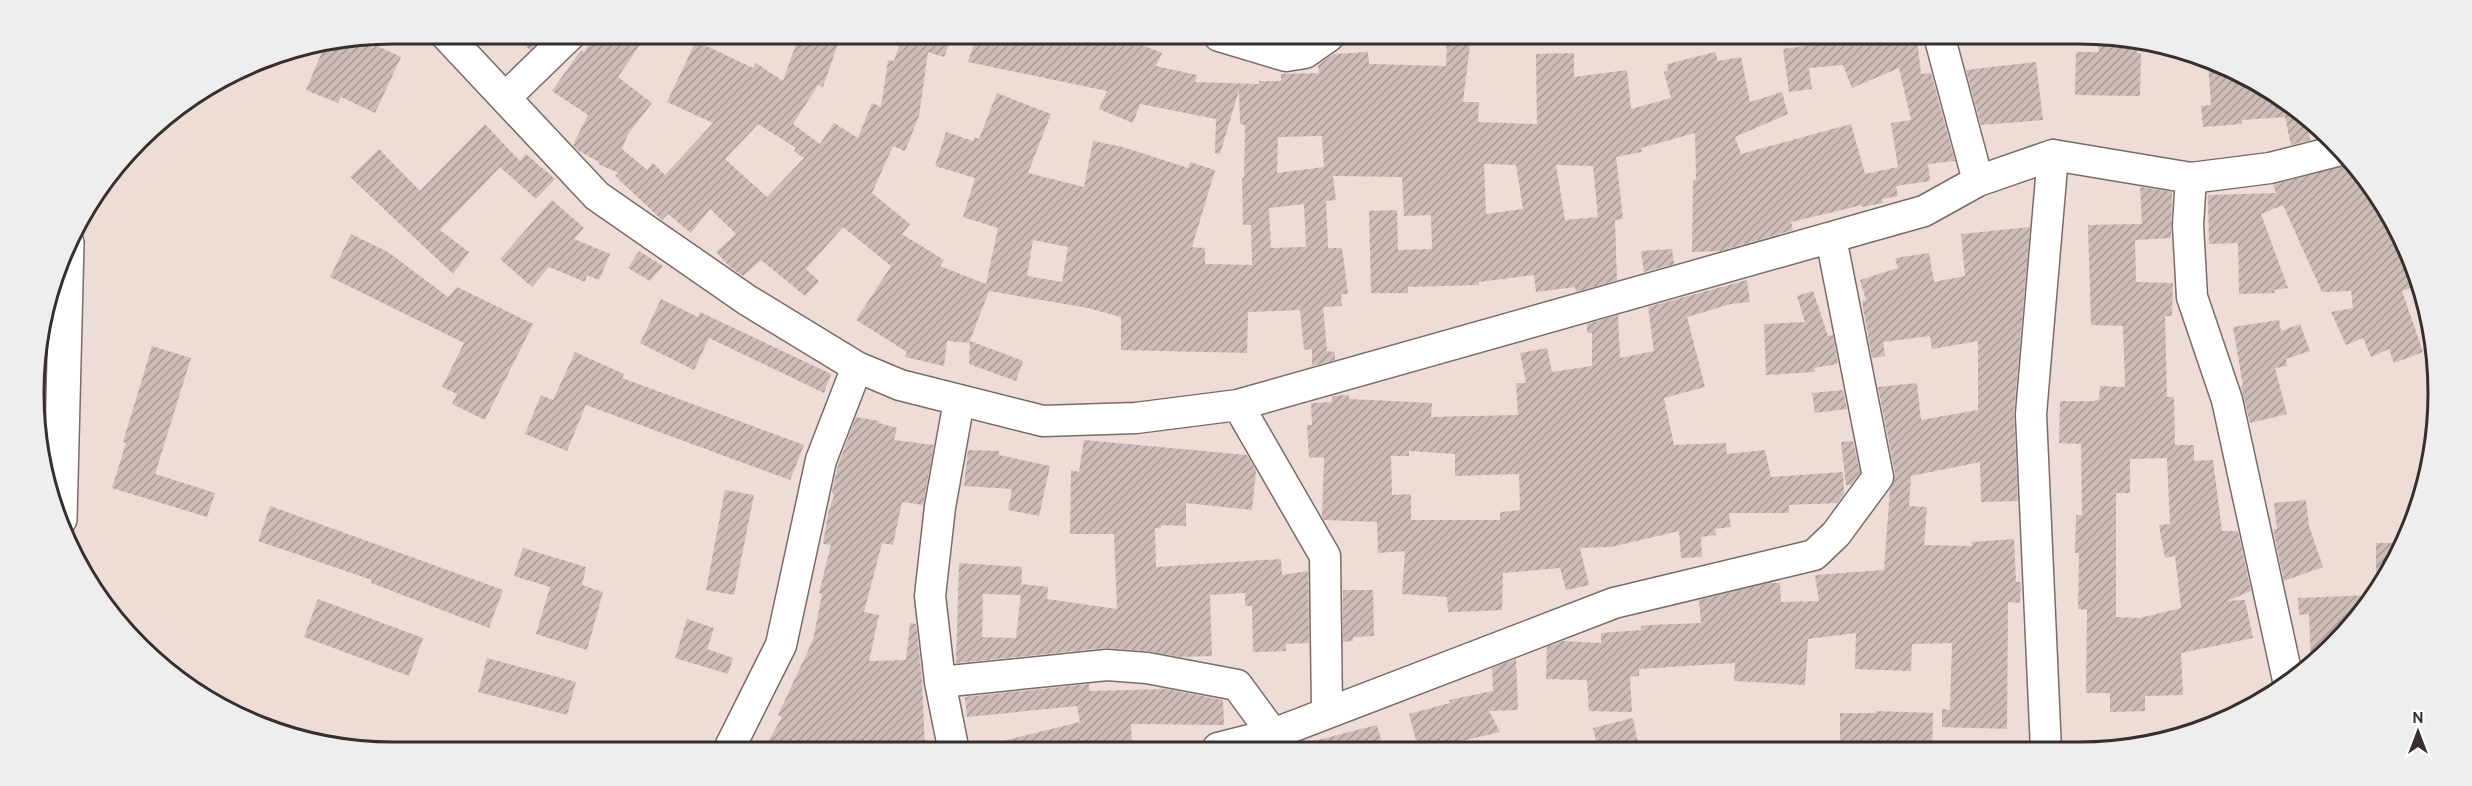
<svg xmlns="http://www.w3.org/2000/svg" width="2472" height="786" font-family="Cabin,sans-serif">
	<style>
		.building { fill: url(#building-hatch); fill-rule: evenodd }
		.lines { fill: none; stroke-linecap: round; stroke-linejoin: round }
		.minor-casing { stroke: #7b6b66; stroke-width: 33 }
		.major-casing { stroke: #7b6b66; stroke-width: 36 }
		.minor { stroke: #fff; stroke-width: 30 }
		.major { stroke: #fff; stroke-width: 33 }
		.rim { fill: none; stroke: #372f2d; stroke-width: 3 }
	</style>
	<defs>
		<pattern id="building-hatch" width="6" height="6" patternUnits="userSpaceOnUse" patternTransform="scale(1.5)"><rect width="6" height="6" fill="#cebcb7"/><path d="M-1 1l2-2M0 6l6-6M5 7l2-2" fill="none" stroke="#a89995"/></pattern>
	</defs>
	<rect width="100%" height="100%" fill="#eedcd6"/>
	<path class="building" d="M511 33 532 34H547L530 50Z
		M596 34H647L618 77 652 103 628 134 622 149 647 170 653 163 665 175 713 123 667 102 696 41 753 68 756 63 783 81 799 35H841L823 87 818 85 793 124 820 144 834 123 858 138 872 103 881 107 888 60 894 61 900 43 886 39V35H953L944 57 928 52 919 116 905 151 893 146 872 193 910 224 902 234 944 260 940 266 986 284 998 228 963 217 975 178 935 166 946 132 973 141 974 137 979 139 997 93 1051 114 1028 173 1084 187 1093 141 1123 147 1188 168 1190 162 1215 170 1192 247 1205 248V264L1252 265 1251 225H1243L1242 178H1244L1245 125 1240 124 1239 90 1220 154 1215 153 1216 119 1140 104 1133 123 1099 109 1107 91 968 62 977 35 1084 36 1127 44 1128 39 1162 53 1156 66 1197 75 1195 82 1259 84V81H1281V74L1319 73 1318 65 1334 54 1368 52 1369 64 1446 66 1447 37H1471L1463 102H1479L1478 122 1537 124 1536 54 1574 53V77L1627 70 1631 109 1671 98 1664 72 1668 71 1667 64 1715 52 1718 61 1741 57 1750 102 1782 92 1788 114 1735 137 1741 154 1851 124 1865 174 1898 167 1891 123 1911 120 1899 68 1852 88 1843 65 1809 68 1812 89 1789 92 1783 49 1819 44 1833 39H1917L1921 74 1931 73 1955 161 1928 164 1930 181 1896 186 1898 196 1882 199 1883 203 1862 207V205L1791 222 1793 230 1720 251 1692 252 1693 180H1696L1695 133 1641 148 1642 152 1616 157 1623 219 1615 220 1617 280 1576 292 1575 287 1536 292 1534 275 1479 282V285L1408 287V293H1371L1369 211 1397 210 1398 250 1432 249 1431 215 1404 216 1402 177 1333 176 1336 200 1326 201 1328 248H1342L1348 294H1341L1342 306 1323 307 1327 351 1335 352V360L1312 366V349L1304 350 1300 310 1248 312 1247 353 1121 350V317L1088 308 989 291 969 343 947 341 944 366 905 357 907 352 856 320 891 266 843 227 806 269 819 281 805 296 761 260 743 276 730 267 716 252 736 234 710 209 691 233 668 214 662 220 615 176 619 173 598 164 599 162 579 151 573 145 588 115 552 91 581 50 584 52ZM758 124 796 148 794 151 804 158 767 197 725 159ZM1322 136 1324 167 1277 173 1278 137ZM1484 164 1516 165 1523 209 1486 214ZM1556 165 1593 166 1598 217 1565 220ZM1304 204 1306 247 1271 248 1269 208ZM1033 240 1068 247 1062 282 1027 276Z
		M2097 40H2135L2137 53H2141L2140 96 2075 95 2076 52H2099Z
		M355 41 373 48 375 45 401 57 375 113 341 97 338 103 306 90 324 47Z
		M2036 62 2043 120 1981 125 1966 70Z
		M2208 64 2279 94 2316 131 2309 133 2310 140 2291 145 2285 117 2242 120V124L2203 127 2201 106 2211 105Z
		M485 124 520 161 526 154 555 179 536 199 500 167 440 230 469 252 453 274 350 177 379 149 420 191Z
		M2349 164 2379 193 2417 286 2402 291 2423 352 2394 363 2389 349 2371 357 2363 338 2346 345 2331 312 2353 308 2351 291 2322 292 2283 205 2261 214 2288 288 2274 290 2275 293 2239 294 2238 243 2209 244 2208 195 2276 193 2273 185Z
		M2140 187 2172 192 2171 238 2135 240 2136 282 2173 283 2172 316H2165L2167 397H2174L2175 445H2194V461L2213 460 2222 531H2238L2251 591 2227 601 2245 600 2253 638 2181 653 2183 695 2145 696V711L2110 712V693H2086L2087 610 2078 609 2079 553H2075L2076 515H2082L2081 444 2059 443 2060 401H2094L2099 399 2100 386 2125 387 2123 326 2091 325 2088 225 2142 224ZM2167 458 2170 524 2159 525 2165 558 2175 556 2181 608 2140 618 2116 617V493H2130V459Z
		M552 200 584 228 574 239 610 254 599 280 587 275 585 282 549 267 532 287 500 259Z
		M2030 227 2014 413 2018 501 1981 502 1980 462 1911 476 1909 506 1927 507 1924 545 1972 546V542L2014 539 2016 582H2021L2020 603 2008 602 2007 729 1942 727V709L1950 710 1952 643 1912 644 1911 671 1855 669 1856 633 1808 639 1805 685 1734 681 1735 663 1639 669V676L1630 677 1632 712 1589 711 1587 680 1546 679 1547 647 1563 641 1601 643V633L1641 630V626L1650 625 1701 623 1699 600 1769 583H1780L1781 602 1819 601 1815 575 1884 570 1890 490 1895 474 1878 387 1917 383 1921 420 1978 410V341L1932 349 1930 336 1883 342 1885 356 1872 358 1862 301 1866 300 1860 280 1898 268 1895 258 1929 253 1934 282 1965 276 1961 234Z
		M351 234 388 252 448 297 457 287 533 324 485 420 452 404 457 394 442 387 464 343 330 277Z
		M1672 249 1674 264 1644 272 1641 251Z
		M639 251 663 266 650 281 628 268Z
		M1747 280 1750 302 1731 304 1687 317 1705 387 1664 398 1674 445 1726 443 1727 454 1765 450 1771 477 1843 472 1844 494 1837 503 1789 505V513H1729L1731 527 1715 529 1716 535 1701 537 1702 557 1681 558 1679 531 1611 547 1580 548 1589 585 1566 590 1560 568 1503 573 1502 610 1484 611 1448 612 1447 597 1402 594 1405 551 1378 553 1377 522 1324 520 1322 516 1324 457 1309 458 1307 425H1312L1311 403 1332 402V396L1349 395V399L1432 403 1431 417 1518 415 1516 383H1526L1520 353 1547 348 1552 372 1592 366V333H1587V324L1618 315 1620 358 1654 351 1648 307ZM1409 451 1455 454V476L1519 474 1520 510 1500 512V520H1411V494L1392 495 1391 456H1409Z
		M1813 291 1828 336 1833 335 1838 364 1814 368 1815 372 1766 375 1764 324 1805 322 1797 296Z
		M661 299 698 317 700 312 831 374 824 393 709 338 694 370 640 343Z
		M2279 320 2281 331 2300 324 2310 351 2286 359 2287 366 2275 368 2287 414 2250 423 2241 386H2243L2233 327Z
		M970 341 1023 361 1016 381 969 364Z
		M152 346 191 358 155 474 215 493 207 517 112 488 126 443 123 442Z
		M575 352 624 374 622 378 804 445 790 480 586 405 567 451 525 434 541 395 553 400Z
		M1843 390 1847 409 1815 413 1812 393Z
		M856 417 879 421V423L897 428 894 440 934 445 923 505 902 502 893 545 882 543 864 612 879 615 869 661 906 660 910 623 916 624 922 680 925 747H765L782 717 778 715 813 640 822 594 819 593 831 545 823 544 829 509 834 496 832 492 838 465Z
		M1084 440 1247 455 1256 470 1252 510 1186 503V526L1161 525V528H1155L1156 567 1281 559 1282 575 1308 571 1309 643 1286 644V651L1253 652 1252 606H1245V593L1210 595 1212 656 1180 657 1148 651 1105 648 956 663 959 563 1022 567 1021 595 983 594 982 637 1016 638 1022 584 1048 587 1047 599 1117 609 1114 534H1070L1071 470 1079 472Z
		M1853 441 1860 473 1851 485H1846L1841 442Z
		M968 450 999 451V455L1050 466 1039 516 1008 510 1012 489 964 486Z
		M725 490 754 495 734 595 706 590Z
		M2306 500 2309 526 2323 567 2284 581 2273 529H2277L2274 503Z
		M270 506 503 590 489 628 371 583 372 580 258 541Z
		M2376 543H2402L2391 573 2376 592Z
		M523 548 586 567 582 585 603 592 587 650 536 634 550 587 514 576Z
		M1343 590H1373L1374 636 1353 637V641L1343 642Z
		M2374 595 2333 648 2311 664 2309 614 2299 615 2298 598Z
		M318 599 423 638 409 676 304 637Z
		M687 619 714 628 707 649 733 658 728 674 675 658Z
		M487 658 576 682 567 715 478 692Z
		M1516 659 1518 710 1489 711 1500 732 1432 748H1418L1409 714 1450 703 1449 700 1493 691 1492 668Z
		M1089 684V691L1166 689 1223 700 1224 725 1131 724 1132 748 1004 747 1003 741 1080 722 1077 706 967 717 965 697Z
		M1876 711 1933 713 1932 749H1840V713H1876Z
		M1633 718 1639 749H1598L1593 728Z
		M1377 725 1383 748H1311L1310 742Z"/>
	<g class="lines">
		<g class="minor-casing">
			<path id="minor" d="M444 33 597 196 747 300 857 367 900 385 1043 421 1136 418 1238 405 1924 211 1978 181 2053 155 2191 178 2270 168 2337 151
				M1219 36 1286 56 1305 53 1328 37
				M1940 39 1978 181
				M505 98 571 34
				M2191 178 2188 225 2192 297 2227 400 2288 680
				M1238 405 1325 556 1327 712
				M940 682 1107 665 1147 668 1237 685 1273 734
				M730 747 781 645 821 460 857 367
				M953 747 940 682 930 596 940 507 959 401
				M1218 748 1273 734 1614 603 1814 555 1836 534 1878 477 1831 238
				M2046 750 2031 414 2053 155"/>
		</g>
		<g class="major-casing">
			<path id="major" d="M60 519 67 243"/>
		</g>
		<use href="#minor" class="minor"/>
		<use href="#major" class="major"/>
	</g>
	<path d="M0 0H2472V786H0ZM393 44H2079A349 349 0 0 1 2428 393V393A349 349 0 0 1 2079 742H393A349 349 0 0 1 44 393V393A349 349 0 0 1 393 44Z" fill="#efeeee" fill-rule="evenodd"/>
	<path class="rim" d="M393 44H2079A349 349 0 0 1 2428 393V393A349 349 0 0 1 2079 742H393A349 349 0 0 1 44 393V393A349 349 0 0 1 393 44Z"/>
	<g transform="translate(2418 732)" stroke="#ffffff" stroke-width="4.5" paint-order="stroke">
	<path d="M0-4.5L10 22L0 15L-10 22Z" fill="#372f2d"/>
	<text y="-9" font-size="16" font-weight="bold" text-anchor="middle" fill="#372f2d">N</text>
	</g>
</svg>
